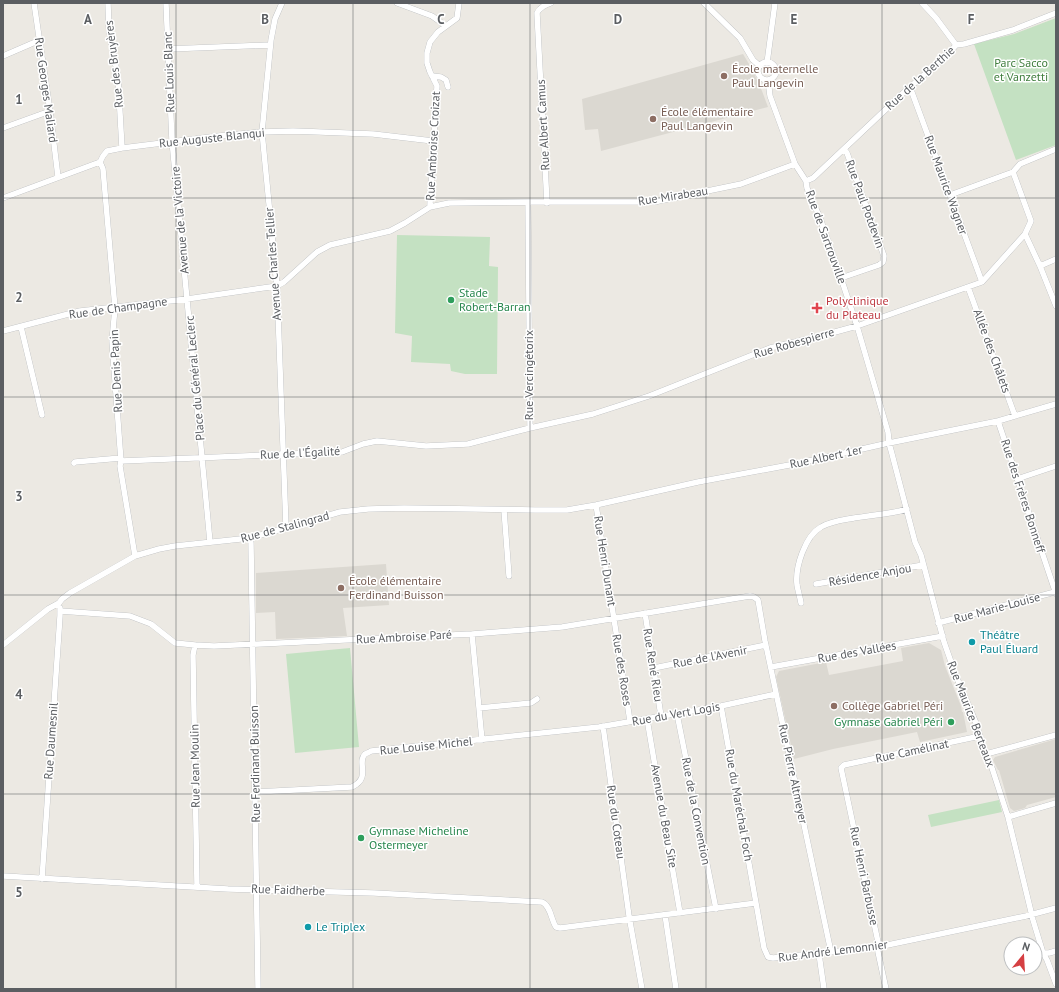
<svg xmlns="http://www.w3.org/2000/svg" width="1059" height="992" font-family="'PT Sans',sans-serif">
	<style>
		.education { fill: #dbd8d1 }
		.green { fill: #c4e1c2 }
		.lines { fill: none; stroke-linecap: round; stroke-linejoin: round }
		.street-casing { stroke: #b0b3b6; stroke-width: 6 }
		.street { stroke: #fff; stroke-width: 5.5 }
		.grid { fill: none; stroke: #5b5e62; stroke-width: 1; stroke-opacity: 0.55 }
		.education-dot { fill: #8d6e63; stroke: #fff; stroke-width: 1.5 }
		.leisure-dot { fill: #2e9e5b; stroke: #fff; stroke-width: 1.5 }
		.health-dot { fill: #e0444e; stroke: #fff; stroke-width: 1.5 }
		.culture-dot { fill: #0f9aa8; stroke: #fff; stroke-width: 1.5 }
		.labels { text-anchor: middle; stroke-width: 3; stroke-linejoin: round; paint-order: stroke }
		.park-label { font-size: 12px; fill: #407e3e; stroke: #fff }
		.street-label { font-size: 12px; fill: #5b5e62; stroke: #fff }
		.education-label { font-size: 12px; fill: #785e54; stroke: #fff; text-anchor: start }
		.leisure-label { font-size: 12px; fill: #27864d; stroke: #fff; text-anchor: start }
		.health-label { font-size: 12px; fill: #be3a42; stroke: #fff; text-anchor: start }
		.culture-label { font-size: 12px; fill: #0d838f; stroke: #fff; text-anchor: start }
		.grid-label { font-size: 13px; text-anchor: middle; font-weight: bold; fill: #5b5e62; stroke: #fff; stroke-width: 3; stroke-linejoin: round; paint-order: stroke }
	</style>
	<rect width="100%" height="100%" fill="#ece9e3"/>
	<path class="education" d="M743 54 752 69 762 91 768 107 601 151 598 129 585 130 582 99Z
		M386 564 389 605 343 608 347 636 276 639 275 612 256 613V573Z
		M929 643 941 650 945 666 961 706 962 712H963L967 732 920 742 917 732 833 749 794 759 776 677 779 671 826 662 829 675 903 661 901 648Z
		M1056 739V797L1027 805 1025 808 1014 811 1010 808 999 770H998L993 760 995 757Z"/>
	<path class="green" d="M1056 18V145L1016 160 974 44 1014 34Z
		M397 235 490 237 489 266 498 267 497 374H465L451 371 450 364 411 362 412 336 395 333Z
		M350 648 359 747 295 753 286 654Z
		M999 800 1002 812 931 827 928 815Z"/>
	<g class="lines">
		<g class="street-casing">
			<path id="street" d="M34 3 50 111 58 177
				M108 3 109 30 118 77 122 148
				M166 3 172 141 210 542
				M282 3 275 19 271 40 262 132 277 286 286 527
				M397 3 432 16 446 26
				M704 3 740 38 753 60 760 66
				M922 3 936 18 956 45
				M168 49 270 45
				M3 56 40 40
				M758 71a9 9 0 1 1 18 0a9 9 0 1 1-18 0Z
				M767 63 775 3
				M432 76 441 77 446 80 448 87
				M768 80 770 96 795 164 806 181 807 188 820 218 841 278 857 326 888 432 889 443 892 454 915 542 921 555 944 642 956 676 976 723 984 750 992 768 1008 817 1033 920 1043 953 1047 960 1056 984
				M910 87 982 282
				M3 128 50 111
				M100 162 103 169 115 308 112 341 121 461 120 466 135 556
				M1013 172 1031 221 1025 234 1040 266 1056 306
				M806 181 813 178 901 95 951 51 956 45 964 44 1013 30 1056 13
				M950 195 1013 172 1020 164 1056 149
				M3 198 100 162 103 156 107 151 122 148 219 136 262 132 293 131 373 134 433 141
				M528 202 530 428
				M547 203 537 13C540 7 545 5 551 3
				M430 207V204L437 86 430 72 427 63V53L430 42 438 32 457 18 459 3
				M1040 266 1056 259
				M841 278 879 265 883 262 884 256 847 153 844 149
				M968 287 1015 416
				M21 327 42 415
				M3 331 80 311 187 299 277 286 284 282 317 252 330 245 390 231 405 223 430 207 449 203 528 202H654L741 184 795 164
				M998 421 1056 594
				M121 461 342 452 363 444 377 441 426 446 468 444 530 428 593 414 649 396 770 348 824 335 857 326 982 282 1025 234
				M74 463 75 462 121 458
				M1017 479 1056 466
				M596 505 630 721
				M504 510 509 576
				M250 538 251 543 258 989
				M816 584 923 565
				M801 603C800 597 798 591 797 585 795 567 805 536 821 527 831 521 843 520 854 518 869 516 885 514 900 511L907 509
				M60 611 130 616 151 624 175 643 195 645 214 646 472 634 562 627 750 596 754 597 758 600 765 641 831 952
				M645 613 661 716
				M938 623 1055 592
				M472 634 482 740
				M3 645 48 609 59 603 62 599 70 593 135 556 159 549 175 546 250 538 340 512 368 509 404 508 535 510H567L596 505 698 482 800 463 884 444 998 421 1056 404
				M195 645 193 655 197 887
				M771 667 943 636
				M654 668 766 645
				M721 706 756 903
				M479 708 531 703 537 699
				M677 714 716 909
				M647 719 680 913
				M603 726 629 916 642 989
				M986 754 1056 735
				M256 792 352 787C372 777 356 763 365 754 365 754 370 752 371 751L599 727 721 706 776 694
				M1008 817 1056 803
				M3 876 228 889 374 893 542 902C551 906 551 920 556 927L560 928 756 903 764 948 768 957 773 958 878 947 1026 916 1056 908
				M42 879 60 616V608
				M665 915 676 989
				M1043 953H1049L1056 951
				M819 954 824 989
				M886 989 878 952V942L841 768 844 765 980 736"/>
		</g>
		<use href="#street" class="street"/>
	</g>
	<path class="grid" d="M176 3V989M353 3V989M530 3V989M706 3V989M882 3V989M3 198H1056M3 397H1056M3 595H1056M3 794H1056"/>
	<g class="education-dot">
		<circle cx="724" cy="76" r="4"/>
		<circle cx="653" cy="119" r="4"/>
		<circle cx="341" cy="588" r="4"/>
		<circle cx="834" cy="706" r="4"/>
	</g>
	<g class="leisure-dot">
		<circle cx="451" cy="300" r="4"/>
		<circle cx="951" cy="722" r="4"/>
		<circle cx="361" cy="838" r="4"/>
	</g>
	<path class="health-dot" d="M815 302h4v4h4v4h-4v4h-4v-4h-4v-4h4z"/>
	<g class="culture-dot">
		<circle cx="972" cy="642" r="4"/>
		<circle cx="308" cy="927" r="4"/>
	</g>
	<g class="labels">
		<g class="park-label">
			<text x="1021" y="67">Parc Sacco<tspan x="1021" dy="14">et Vanzetti</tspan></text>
		</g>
		<g class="street-label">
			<text transform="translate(114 64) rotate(-97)" y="4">Rue des Bruyères</text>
			<text transform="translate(169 72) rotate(-92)" y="4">Rue Louis Blanc</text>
			<text transform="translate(920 78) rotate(-42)" y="4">Rue de la Berthie</text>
			<text transform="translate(46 90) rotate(82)" y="4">Rue Georges Maliard</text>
			<text transform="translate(543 125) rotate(-93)" y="4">Rue Albert Camus</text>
			<text transform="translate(212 138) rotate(-6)" y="4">Rue Auguste Blanqui</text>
			<text transform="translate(433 146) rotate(-87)" y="4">Rue Ambroise Croizat</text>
			<text transform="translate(946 185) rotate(70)" y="4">Rue Maurice Wagner</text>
			<text transform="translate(673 196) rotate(-9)" y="4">Rue Mirabeau</text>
			<text transform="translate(865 204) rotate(70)" y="4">Rue Paul Potdevin</text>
			<text transform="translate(180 220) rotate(-95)" y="4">Avenue de la Victoire</text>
			<text transform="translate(826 237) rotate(70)" y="4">Rue de Sartrouville</text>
			<text transform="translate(273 264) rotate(-94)" y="4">Avenue Charles Tellier</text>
			<text transform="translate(118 308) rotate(-8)" y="4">Rue de Champagne</text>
			<text transform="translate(794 343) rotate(-16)" y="4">Rue Robespierre</text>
			<text transform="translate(992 351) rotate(70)" y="4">Allée des Châlets</text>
			<text transform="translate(116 371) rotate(-93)" y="4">Rue Denis Papin</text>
			<text transform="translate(529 375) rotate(-90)" y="4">Rue Vercingétorix</text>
			<text transform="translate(195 378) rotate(-95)" y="4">Place du Général Leclerc</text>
			<text transform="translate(300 453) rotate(-3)" y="4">Rue de l'Égalité</text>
			<text transform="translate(826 457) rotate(-12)" y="4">Rue Albert 1er</text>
			<text transform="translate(1023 496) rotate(72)" y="4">Rue des Frères Bonneff</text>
			<text transform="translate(285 527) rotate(-15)" y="4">Rue de Stalingrad</text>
			<text transform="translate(605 561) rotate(81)" y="4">Rue Henri Dunant</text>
			<text transform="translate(870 575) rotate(-10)" y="4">Résidence Anjou</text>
			<text transform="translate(997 608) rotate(-15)" y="4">Rue Marie-Louise</text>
			<text transform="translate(404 637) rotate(-3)" y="4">Rue Ambroise Paré</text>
			<text transform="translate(857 652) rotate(-10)" y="4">Rue des Vallées</text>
			<text transform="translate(710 657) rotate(-11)" y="4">Rue de l'Avenir</text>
			<text transform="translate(653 665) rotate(81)" y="4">Rue René Rieu</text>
			<text transform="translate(622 670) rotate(81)" y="4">Rue des Roses</text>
			<text transform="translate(676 714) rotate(-10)" y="4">Rue du Vert Logis</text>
			<text transform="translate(971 714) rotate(69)" y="4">Rue Maurice Berteaux</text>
			<text transform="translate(51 741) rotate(-86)" y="4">Rue Daumesnil</text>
			<text transform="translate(426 746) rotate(-6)" y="4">Rue Louise Michel</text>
			<text transform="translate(912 751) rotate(-12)" y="4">Rue Camélinat</text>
			<text transform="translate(255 764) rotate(-91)" y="4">Rue Ferdinand Buisson</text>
			<text transform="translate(195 766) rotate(-91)" y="4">Rue Jean Moulin</text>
			<text transform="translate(793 774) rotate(78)" y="4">Rue Pierre Altmeyer</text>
			<text transform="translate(739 805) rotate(80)" y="4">Rue du Maréchal Foch</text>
			<text transform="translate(696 811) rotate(79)" y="4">Rue de la Convention</text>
			<text transform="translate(664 816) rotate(80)" y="4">Avenue du Beau Site</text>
			<text transform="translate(616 822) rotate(82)" y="4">Rue du Coteau</text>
			<text transform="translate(864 876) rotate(78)" y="4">Rue Henri Barbusse</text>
			<text transform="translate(288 890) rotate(2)" y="4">Rue Faidherbe</text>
			<text transform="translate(833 951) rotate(-7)" y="4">Rue André Lemonnier</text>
		</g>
		<g class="education-label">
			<text x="732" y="73">École maternelle<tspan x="732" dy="14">Paul Langevin</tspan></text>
			<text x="661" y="116">École élémentaire<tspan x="661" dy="14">Paul Langevin</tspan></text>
			<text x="349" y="585">École élémentaire<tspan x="349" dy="14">Ferdinand Buisson</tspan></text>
			<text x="842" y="710">Collège Gabriel Péri</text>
		</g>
		<g class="leisure-label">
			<text x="459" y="297">Stade<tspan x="459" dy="14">Robert-Barran</tspan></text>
			<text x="943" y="726" text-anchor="end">Gymnase Gabriel Péri</text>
			<text x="369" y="835">Gymnase Micheline<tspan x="369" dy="14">Ostermeyer</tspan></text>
		</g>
		<g class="health-label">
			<text x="826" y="305">Polyclinique<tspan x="826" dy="14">du Plateau</tspan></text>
		</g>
		<g class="culture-label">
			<text x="980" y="639">Théâtre<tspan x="980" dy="14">Paul Éluard</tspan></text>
			<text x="316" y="931">Le Triplex</text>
		</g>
	</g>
	<g class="grid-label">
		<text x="88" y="24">A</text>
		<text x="265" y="24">B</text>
		<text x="441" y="24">C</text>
		<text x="618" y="24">D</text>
		<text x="794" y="24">E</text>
		<text x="971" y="24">F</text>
		<text x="19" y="104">1</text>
		<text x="19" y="302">2</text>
		<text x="19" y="501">3</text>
		<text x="19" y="699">4</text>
		<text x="19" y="897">5</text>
	</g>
	<rect width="1059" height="992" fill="none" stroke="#5b5e62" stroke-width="8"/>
	<g transform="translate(1023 956) rotate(18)"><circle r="19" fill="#ffffff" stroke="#bdbfc0"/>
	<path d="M0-3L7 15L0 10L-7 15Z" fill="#d53f42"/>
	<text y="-6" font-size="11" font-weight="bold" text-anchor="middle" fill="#5b5e62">N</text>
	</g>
</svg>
